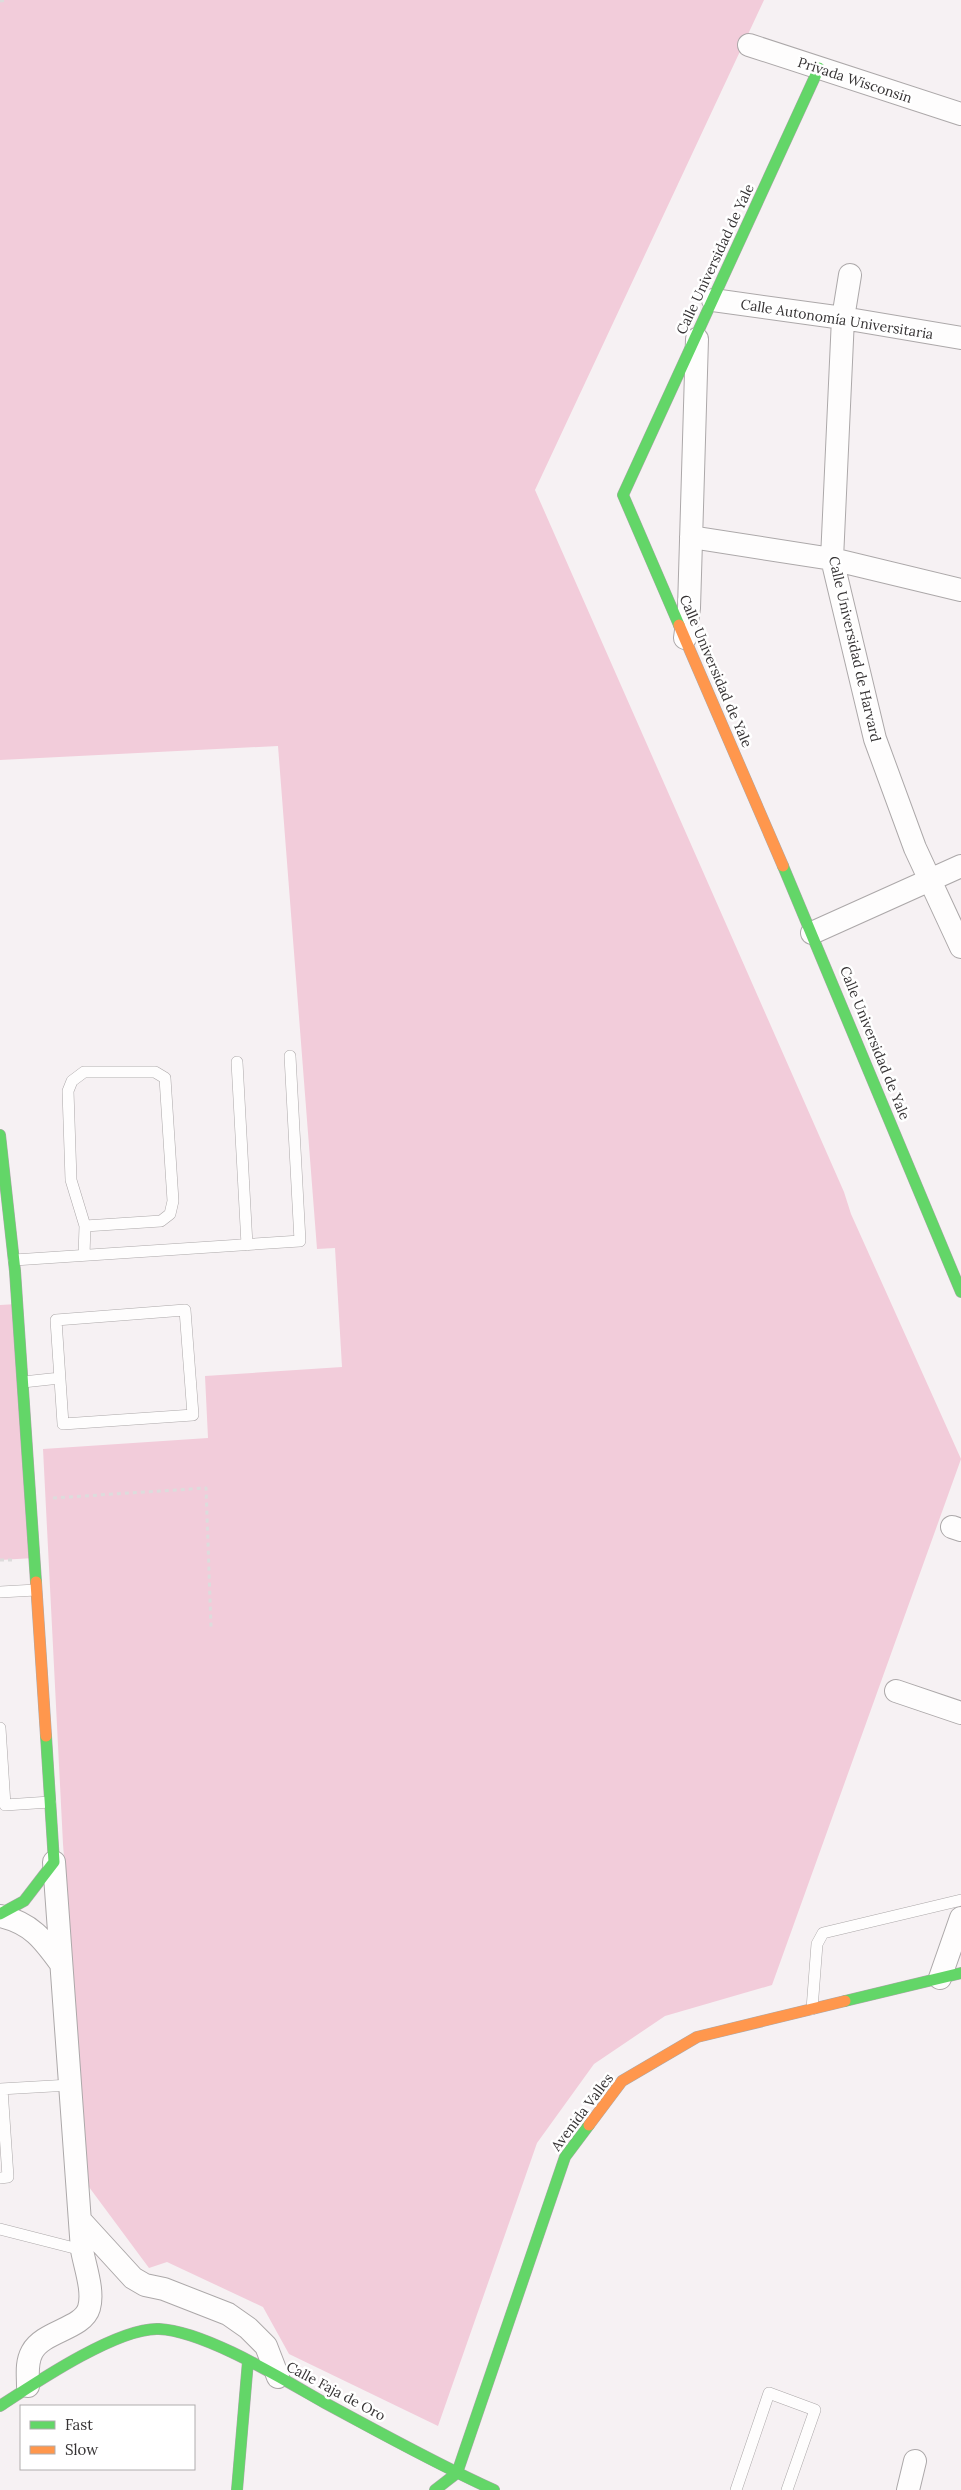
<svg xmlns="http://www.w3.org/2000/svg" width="961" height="2490" font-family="Lora,serif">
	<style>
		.green { fill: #f2ccda }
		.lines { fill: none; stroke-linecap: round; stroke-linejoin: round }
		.lane-casing { stroke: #aca8a9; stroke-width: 12 }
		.street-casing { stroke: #aca8a9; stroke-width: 24 }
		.fast-casing { stroke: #aca8a9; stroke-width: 12 }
		.slow-casing { stroke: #aca8a9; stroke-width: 12 }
		.path { stroke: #dddcdc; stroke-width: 3; stroke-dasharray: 4 4; stroke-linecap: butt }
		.lane { stroke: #fefdfd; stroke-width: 11 }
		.street { stroke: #fefdfd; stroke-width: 22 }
		.fast { stroke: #63d668; stroke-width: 11 }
		.slow { stroke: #ff974d; stroke-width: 11 }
		.labels { text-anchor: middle; stroke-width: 5; stroke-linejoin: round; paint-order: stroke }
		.street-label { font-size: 14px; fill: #363334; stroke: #fff }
	</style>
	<rect width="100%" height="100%" fill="#f6f1f3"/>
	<path class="green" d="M0 0H764L535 490 844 1192 851 1214 961 1459 772 1985 665 2016 594 2064 537 2143 438 2426 289 2354 263 2307 167 2262 149 2268 89 2187 63 1844 43 1449 208 1438 205 1376 342 1367 335 1248 317 1249 278 746 0 760Z
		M17 1304 34 1558 0 1560V1305Z"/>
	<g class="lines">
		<g class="lane-casing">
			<path id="lane" d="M237 1062 247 1245
				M84 1255 85 1226 71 1180 68 1091 72 1081 84 1072H155L165 1078 173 1201 170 1214 161 1221 85 1226
				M14 1260 300 1241 290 1056
				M185 1310 193 1415 63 1424 56 1320Z
				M23 1382 60 1378
				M0 1592 36 1590
				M0 1728 5 1805 50 1802
				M812 2009 817 1944 823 1933 961 1900
				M0 2089 70 2085
				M0 2178 8 2177 2 2089
				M0 2229 82 2250
				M736 2490 769 2393 815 2410 787 2490"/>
		</g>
		<g class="street-casing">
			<path id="street" d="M749 45 961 114
				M850 275 843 318 832 559 875 739 915 848 961 947
				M713 300 843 318 961 338
				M691 537 832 559 961 590
				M685 638 689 608 697 339
				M812 933 961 866
				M952 1527 961 1530
				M896 1691 961 1713
				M0 1916C31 1923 43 1939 61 1964
				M940 1978 961 1918
				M80 2220 133 2278 145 2285 164 2289 228 2314 248 2328 266 2346 278 2377
				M28 2386C28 2375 26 2363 32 2352 43 2331 83 2329 89 2308 94 2291 85 2267 82 2250L54 1862
				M908 2490 915 2461"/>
		</g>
		<g class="fast-casing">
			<path id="fast" d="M679 625 623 495 819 68
				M783 866 961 1292
				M0 1135 15 1271 36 1582
				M0 1914 24 1901 54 1862 46 1736
				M845 2001 961 1973
				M0 2406C35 2383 118 2327 159 2329 205 2331 284 2380 325 2403 381 2433 436 2464 494 2490
				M237 2490 248 2361
				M435 2490 457 2473 565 2157 589 2125"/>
		</g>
		<g class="slow-casing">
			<path id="slow" d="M679 625 783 866
				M36 1582 46 1736
				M589 2125 622 2081 697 2037 845 2001"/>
		</g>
		<path class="path" d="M0 1 8 0
			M53 1498 206 1488 211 1627
			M0 1560H12"/>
		<use href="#lane" class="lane"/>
		<use href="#street" class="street"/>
		<use href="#fast" class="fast"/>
		<use href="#slow" class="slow"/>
	</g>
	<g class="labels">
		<g class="street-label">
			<text transform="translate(855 80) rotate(18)" y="5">Privada Wisconsin</text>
			<text transform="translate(715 259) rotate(-65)" y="5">Calle Universidad de Yale</text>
			<text transform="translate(837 319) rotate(9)" y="5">Calle Autonomía Universitaria</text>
			<text transform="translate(855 649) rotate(77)" y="5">Calle Universidad de Harvard</text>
			<text transform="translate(716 671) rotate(67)" y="5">Calle Universidad de Yale</text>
			<text transform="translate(875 1043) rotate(68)" y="5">Calle Universidad de Yale</text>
			<text transform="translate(582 2112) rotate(-53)" y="5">Avenida Valles</text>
			<text transform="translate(336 2391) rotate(28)" y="5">Calle Faja de Oro</text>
		</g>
	</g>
	<rect x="20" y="2405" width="175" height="65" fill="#ffffff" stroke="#afadae"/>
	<rect x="30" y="2421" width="25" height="8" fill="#63d668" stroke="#afadae"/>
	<text x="65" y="2430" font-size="15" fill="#363334">Fast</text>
	<rect x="30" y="2446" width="25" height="8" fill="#ff974d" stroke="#afadae"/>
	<text x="65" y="2455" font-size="15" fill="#363334">Slow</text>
</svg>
